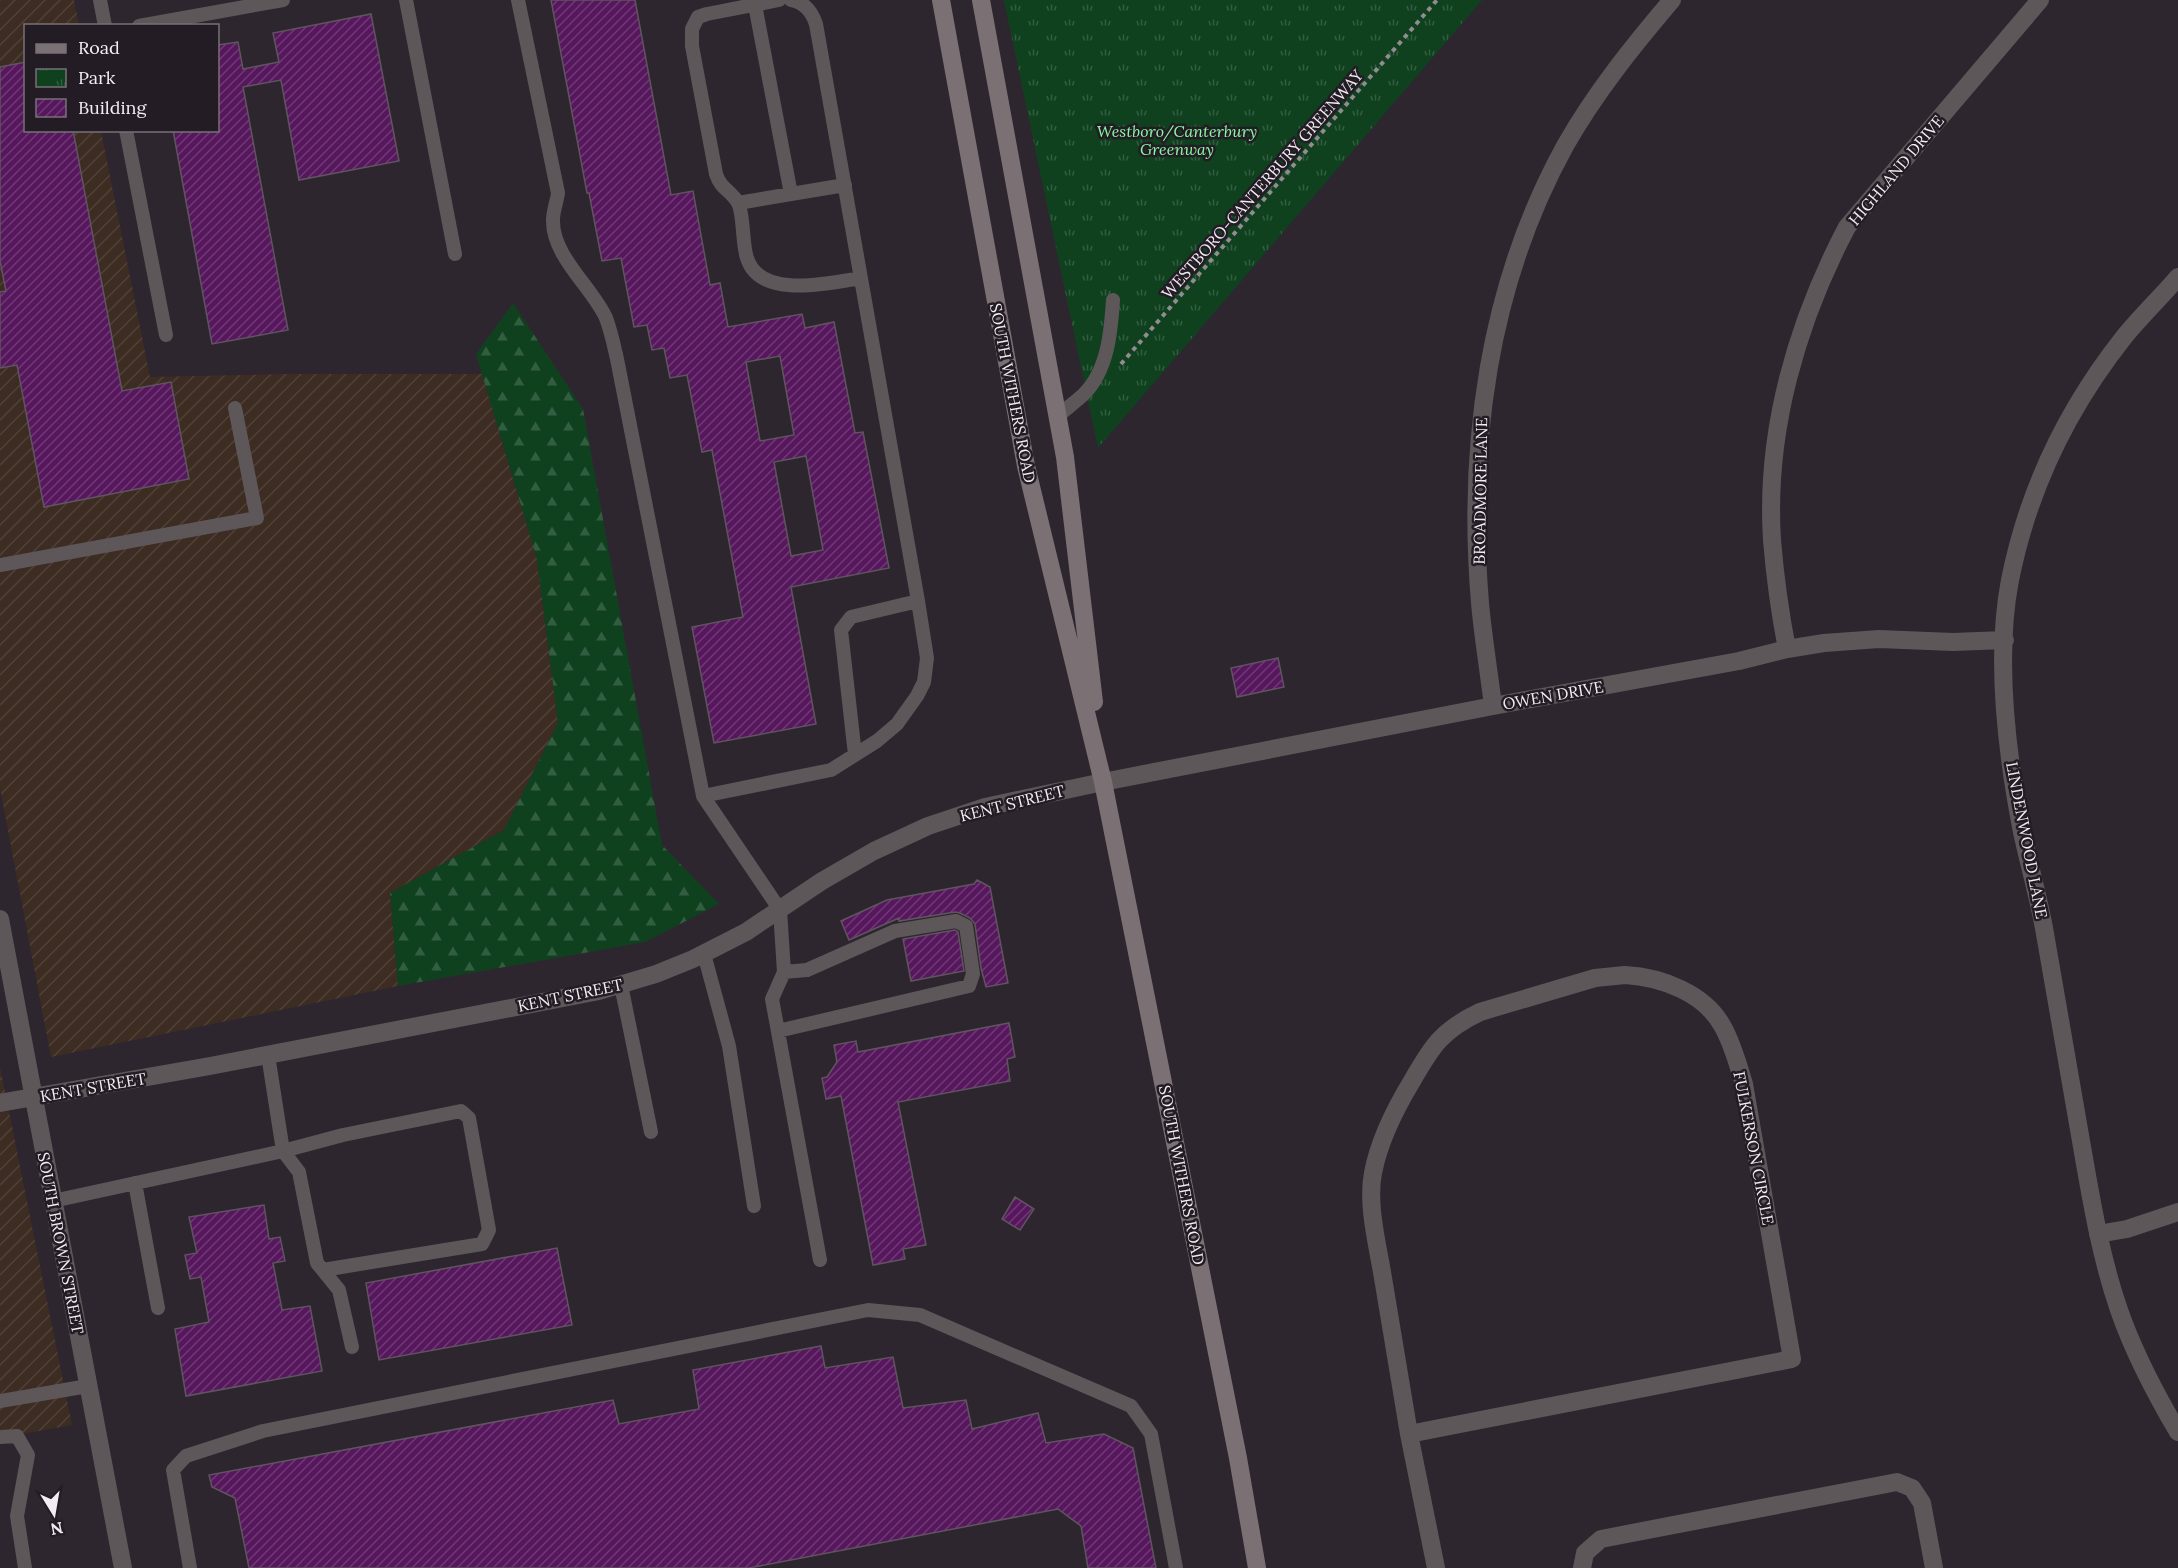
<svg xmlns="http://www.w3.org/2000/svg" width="2178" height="1568" font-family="Lora,serif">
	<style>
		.industrial { fill: url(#industrial-furrows) }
		.forest { fill: url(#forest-firs) }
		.park { fill: url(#park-tufts) }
		.building { fill: url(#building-hatch); stroke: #5e555f; stroke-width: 1.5; fill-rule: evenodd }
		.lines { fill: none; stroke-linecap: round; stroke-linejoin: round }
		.path { stroke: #928b92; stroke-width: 4; stroke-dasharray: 4.5 4.5; stroke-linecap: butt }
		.service { stroke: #5e5759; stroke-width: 14 }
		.minor { stroke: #5e5759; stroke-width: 18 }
		.secondary { stroke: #7b7174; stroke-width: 18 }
		.labels { text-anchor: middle; stroke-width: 5; stroke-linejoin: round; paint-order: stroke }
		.park-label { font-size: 16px; font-style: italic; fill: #87f9a2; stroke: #241c25 }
		.street-label { font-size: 16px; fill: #f2edf3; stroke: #241c25 }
	</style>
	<defs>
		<pattern id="industrial-furrows" width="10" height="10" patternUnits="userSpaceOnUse" patternTransform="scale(1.5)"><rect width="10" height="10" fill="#3d2c22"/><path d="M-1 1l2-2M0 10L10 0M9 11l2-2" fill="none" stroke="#504138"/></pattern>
		<pattern id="forest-firs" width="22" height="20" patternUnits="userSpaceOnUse" patternTransform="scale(1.5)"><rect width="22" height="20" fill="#0f411f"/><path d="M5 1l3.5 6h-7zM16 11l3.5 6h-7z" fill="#325d40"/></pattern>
		<pattern id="park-tufts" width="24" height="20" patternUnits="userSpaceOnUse" patternTransform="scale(1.5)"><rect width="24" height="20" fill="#0f411f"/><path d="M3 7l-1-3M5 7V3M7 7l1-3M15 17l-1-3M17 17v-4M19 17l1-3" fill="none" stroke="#325d40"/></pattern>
		<pattern id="building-hatch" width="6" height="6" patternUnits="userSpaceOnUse" patternTransform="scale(1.5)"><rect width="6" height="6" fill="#56175d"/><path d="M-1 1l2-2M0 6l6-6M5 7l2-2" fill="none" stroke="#6f3975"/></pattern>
	</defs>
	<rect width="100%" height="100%" fill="#2e262e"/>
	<path class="industrial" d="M0 0H74L79 25 26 26V130L101 131 150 377 286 374H482L537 559 558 723 504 830 390 893 398 986 51 1057 0 788Z
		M0 1067 72 1425 0 1438Z"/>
	<path class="forest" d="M513 303 583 409 662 845 719 904 645 942 398 986 390 893 504 830 558 723 537 559 476 354Z"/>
	<path class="park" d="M1004 0H1482L1098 448Z"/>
	<path class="building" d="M551 0H635L671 195 693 191 710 285 720 283 728 327 802 314 805 328 834 322 855 433 863 432 889 568 791 587 816 724 714 743 692 627 743 617 712 450 702 452 687 375 670 378 664 348 652 350 647 325 634 327 621 258 602 261 589 193H587ZM780 356 794 435 760 441 746 362ZM806 456 823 550 791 556 774 462Z
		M371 14 399 161 299 180 281 80 243 87 288 330 212 344 173 130H218V45L238 42 243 69 279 62 273 33Z
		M26 62V130H73L122 391 171 382 189 479 44 507 17 365 0 368V292L6 291 0 261V67Z
		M1278 658 1284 687 1237 697 1231 668Z
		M977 880 990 887 1008 983 986 987 981 968 975 924 970 918 960 913 955 912 899 921V918L849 940 841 921 887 900 974 884Z
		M955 930 958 932 964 971 911 981 903 939Z
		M1009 1023 1015 1057 1007 1059 1010 1081 898 1102 926 1245 903 1249 905 1259 873 1265 841 1096 826 1099 822 1078 827 1077 837 1062 834 1045 856 1041 858 1052Z
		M1015 1197 1034 1209 1020 1230 1002 1219Z
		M264 1205 269 1239 280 1237 285 1261 273 1263 282 1310 310 1306 322 1371 186 1396 175 1329 209 1322 201 1277 190 1279 185 1255 197 1253 189 1217Z
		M557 1248 572 1325 379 1360 366 1283Z
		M821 1346 825 1368 893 1357 903 1408 966 1400 972 1429 1038 1413 1046 1443 1104 1434 1133 1448 1156 1568H1088L1081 1526 1058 1509 749 1568H249L235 1498 212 1487 209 1475 613 1400 619 1424 699 1409 693 1370Z"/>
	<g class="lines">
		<path class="path" d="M1121 364 1437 0"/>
		<path class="service" d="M100 0 105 26
			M406 0 455 254
			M518 0 558 193C557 201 553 211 553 220 552 256 592 287 606 318 611 331 614 346 617 359L703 796 780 910 784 972 772 999 820 1260
			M779 0 707 14 698 17 692 29V46L716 174C721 190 731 190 738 203 744 214 742 244 747 258 760 300 830 283 861 278
			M791 0C804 2 812 12 816 24L918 601
			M755 5 791 194
			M139 26 283 0
			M126 130 166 335
			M738 203 845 185
			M1058 416C1066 409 1075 402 1083 395 1108 371 1111 331 1113 300
			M0 565 257 518 235 408
			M703 796 831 770 877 741 897 724 917 696 924 682 927 658 918 601 851 617 841 630 855 755
			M704 954 729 1046 754 1206
			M621 985 651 1132
			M778 1031 969 986 973 974 966 926 956 921 895 931 807 970 784 972
			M268 1055 283 1151 343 1135 461 1111 469 1118 489 1230 482 1244 323 1270
			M135 1183 158 1308
			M53 1201 283 1151 299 1172 317 1263 339 1290 352 1347
			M0 1401 88 1386
			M0 1437 17 1436 28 1455 17 1516 25 1568
			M190 1568 173 1470 186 1456 263 1431 868 1310 920 1315 1131 1406 1151 1434 1176 1568"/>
		<path class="minor" d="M2178 277C2161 297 2141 316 2124 337 2067 409 2028 490 2010 580 1995 658 2007 755 2022 832 2029 864 2038 896 2044 928 2056 999 2069 1070 2081 1141 2091 1198 2100 1255 2119 1310 2134 1353 2155 1393 2178 1432
			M1787 649C1780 613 1775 577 1772 540 1765 431 1797 322 1847 227L2040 0
			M1493 706C1489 672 1483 637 1480 603 1467 446 1488 286 1565 146 1595 93 1633 46 1672 0
			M0 919 123 1568
			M1625 975C1661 977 1705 993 1723 1027 1733 1045 1738 1065 1744 1084L1792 1359 1409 1434C1400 1380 1391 1326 1382 1272 1377 1243 1367 1203 1373 1173 1379 1141 1395 1109 1412 1081 1432 1046 1442 1030 1480 1012L1595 978Z
			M0 1103 210 1066 599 991 656 974 693 959 746 932 822 881 874 851 928 826 985 807 1103 782 1493 706 1739 661 1787 649 1824 643 1879 639 1953 642 2005 640
			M2098 1234 2127 1229 2178 1212
			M1409 1434 1436 1568
			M1582 1568 1585 1553 1601 1539 1897 1482 1912 1488 1922 1503 1934 1568"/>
		<path class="secondary" d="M941 0 1026 466 1103 782 1238 1458 1257 1568
			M981 0 1065 457 1094 702"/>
	</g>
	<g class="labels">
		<g class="park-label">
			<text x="1177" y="137">Westboro/Canterbury<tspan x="1177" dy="18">Greenway</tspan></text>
		</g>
		<g class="street-label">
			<text transform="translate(1896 170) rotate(-50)" y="6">HIGHLAND DRIVE</text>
			<text transform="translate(1262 184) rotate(-49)" y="6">WESTBORO-CANTERBURY GREENWAY</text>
			<text transform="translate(1013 393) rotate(79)" y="6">SOUTH WITHERS ROAD</text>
			<text transform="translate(1480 491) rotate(-89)" y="6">BROADMORE LANE</text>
			<text transform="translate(1553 695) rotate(-10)" y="6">OWEN DRIVE</text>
			<text transform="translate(1012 803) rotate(-14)" y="6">KENT STREET</text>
			<text transform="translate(2027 840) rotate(79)" y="6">LINDENWOOD LANE</text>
			<text transform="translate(570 995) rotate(-12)" y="6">KENT STREET</text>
			<text transform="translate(93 1087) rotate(-10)" y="6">KENT STREET</text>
			<text transform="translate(1754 1148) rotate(79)" y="6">FULKERSON CIRCLE</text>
			<text transform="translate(1182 1175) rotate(79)" y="6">SOUTH WITHERS ROAD</text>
			<text transform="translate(61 1243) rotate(79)" y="6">SOUTH BROWN STREET</text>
		</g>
	</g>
	<rect x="24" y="24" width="195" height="108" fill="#241c25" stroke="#767077" stroke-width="1.5"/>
	<rect x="36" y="44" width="30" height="9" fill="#7b7174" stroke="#767077" stroke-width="1.5"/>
	<text x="78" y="54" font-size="18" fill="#f2edf3">Road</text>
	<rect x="36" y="69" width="30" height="18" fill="url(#park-tufts)" stroke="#767077" stroke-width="1.5"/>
	<text x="78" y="84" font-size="18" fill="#f2edf3">Park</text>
	<rect x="36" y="99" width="30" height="18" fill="url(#building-hatch)" stroke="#767077" stroke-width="1.5"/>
	<text x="78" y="114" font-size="18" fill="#f2edf3">Building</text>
	<g transform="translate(54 1514) rotate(169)" stroke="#241c25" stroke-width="4.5" paint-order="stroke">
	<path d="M0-4.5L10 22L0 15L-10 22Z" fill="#f2edf3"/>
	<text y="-9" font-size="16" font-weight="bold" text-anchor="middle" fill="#f2edf3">N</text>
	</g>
</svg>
